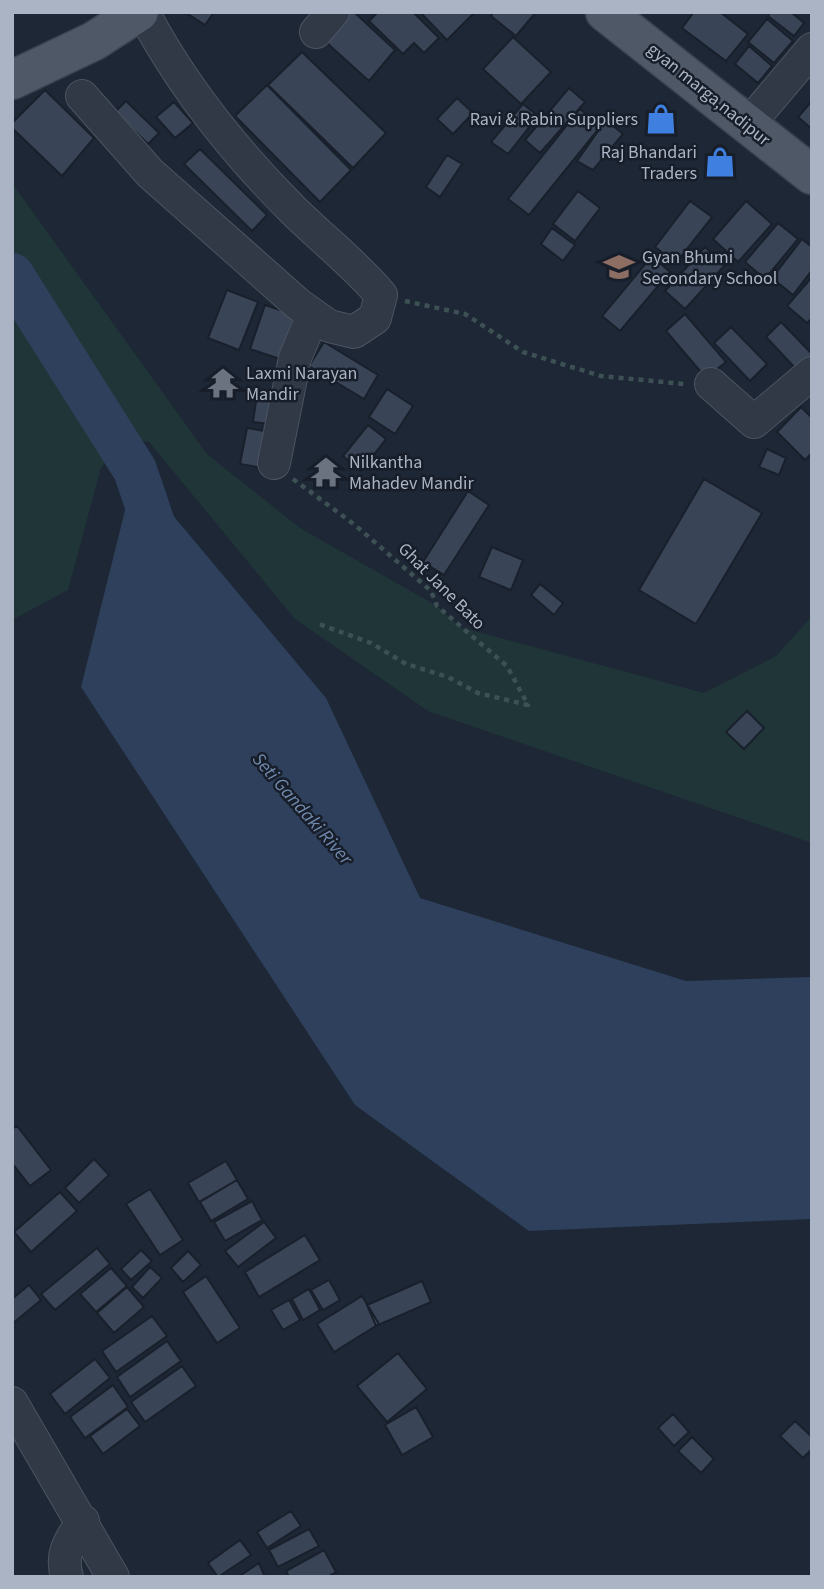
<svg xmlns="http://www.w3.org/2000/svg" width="824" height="1589" font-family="'Source Sans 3',sans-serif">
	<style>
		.green { fill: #203538 }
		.water { fill: #2e405c }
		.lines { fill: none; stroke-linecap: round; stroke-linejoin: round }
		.river { stroke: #2e405c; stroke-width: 44 }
		.building { fill: #394557; stroke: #19202c; stroke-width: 2 }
		.minor-casing { stroke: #4c5461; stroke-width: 34 }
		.major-casing { stroke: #3a424f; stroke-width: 41 }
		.path { stroke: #3d5154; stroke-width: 4.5; stroke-dasharray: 5 5; stroke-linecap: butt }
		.minor { stroke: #313946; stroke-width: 32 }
		.major { stroke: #4e5867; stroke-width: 38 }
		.labels { text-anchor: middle; stroke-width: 5; stroke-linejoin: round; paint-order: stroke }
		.street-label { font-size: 18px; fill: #aab4c4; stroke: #171e2a }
		.poi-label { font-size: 18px; fill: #aab4c4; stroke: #171e2a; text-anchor: start }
		.water-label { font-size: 19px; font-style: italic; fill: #718aae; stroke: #171e2a }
	</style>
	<rect width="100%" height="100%" fill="#1d2735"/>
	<path class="green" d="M12 183 207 454 300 528 437 606 460 627 704 693 776 656 812 616V843L428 711 295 619 149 442 126 438 101 468 68 590 12 620Z"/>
	<path class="water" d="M135 470 326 698 420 898 686 981 812 977V1219L529 1231 355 1105 81 687Z"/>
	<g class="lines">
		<path class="river" d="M12 275 135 470 154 526"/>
	</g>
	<path class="building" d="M185 12H214L205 25Z
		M336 12H354L395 50 369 81 317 34Z
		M378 12H413L439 38 424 53 414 43 403 54 369 21Z
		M420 12H471L473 14 447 40Z
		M494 12H536L516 36 491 16Z
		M694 12H720L748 34 726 61 682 28Z
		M770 12H791L804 23 794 36 768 16Z
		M767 19 793 41 774 63 748 42Z
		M513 37 551 72 521 104 483 69Z
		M749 46 772 66 758 83 735 64Z
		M302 52 386 133 353 168 268 85Z
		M267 85 351 170 320 202 235 116Z
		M569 88 585 102 540 153 525 140Z
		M45 90 94 138 62 176 12 128V123Z
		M457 98 473 113 453 134 437 119Z
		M126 101 159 133 148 144 115 112Z
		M812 101V129L798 117Z
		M174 102 193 123 175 138 156 117Z
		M523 104 538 116 508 154 491 142Z
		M580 109 601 126 529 215 508 199Z
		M606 120 623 134 593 170 577 161Z
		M200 149 267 215 252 231 184 164Z
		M447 155 462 164 440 197 426 187Z
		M578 191 600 208 575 241 553 224Z
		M690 201 712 217 676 263 655 247Z
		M746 201 772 224 738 262 713 239Z
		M778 223 798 239 765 279 745 262Z
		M552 228 575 245 563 261 541 244Z
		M802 239 812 247V270L793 295 772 278Z
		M705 247 725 265 685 309 665 291Z
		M652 256 670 272 620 331 602 316Z
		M812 277V318L807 323 787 306Z
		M227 290 258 302 239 350 208 338Z
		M265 305 295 315 280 359 250 349Z
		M685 314 726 362 706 378 666 331Z
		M781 322 812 354V359L798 371 766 337Z
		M731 327 767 364 750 381 714 343Z
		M324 342 378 375 364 399 309 366Z
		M387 389 413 406 395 434 369 417Z
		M257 394 273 395 269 424 253 422Z
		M801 407 812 418V453L805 460 777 432Z
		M368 425 386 439 361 471 343 456Z
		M247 428 270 432 263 468 240 464Z
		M767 449 786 458 779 475 759 467Z
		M704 479 762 513 696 624 639 590Z
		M468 491 489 505 444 575 423 562Z
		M492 547 523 560 511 590 479 577Z
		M540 584 563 603 554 615 531 595Z
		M747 711 764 728 744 749 726 732Z
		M17 1126 51 1170 30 1186 12 1163V1129Z
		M94 1159 109 1175 79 1203 65 1188Z
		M226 1161 237 1180 199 1202 188 1183Z
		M237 1180 248 1199 211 1221 200 1202Z
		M150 1189 183 1240 160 1255 126 1204Z
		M60 1192 77 1211 31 1252 14 1232Z
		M252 1201 262 1220 225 1241 214 1222Z
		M264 1222 276 1238 238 1267 225 1251Z
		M305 1235 320 1260 259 1297 245 1272Z
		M97 1248 110 1264 55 1310 41 1294Z
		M141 1250 152 1261 131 1280 121 1269Z
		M188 1251 201 1265 183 1282 171 1268Z
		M150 1267 162 1278 143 1298 132 1287Z
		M111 1268 127 1286 96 1312 80 1294Z
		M206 1276 240 1328 217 1343 183 1292Z
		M329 1280 340 1300 323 1310 311 1290Z
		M422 1281 431 1302 376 1326 367 1305Z
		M29 1285 41 1300 12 1324V1299Z
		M127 1287 144 1307 114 1333 97 1313Z
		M309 1289 320 1310 303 1320 292 1299Z
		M362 1296 379 1324 334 1352 317 1324Z
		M289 1300 300 1320 283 1330 271 1310Z
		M152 1316 167 1336 116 1372 102 1351Z
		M167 1341 181 1361 130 1397 117 1377Z
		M398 1353 427 1389 387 1422 357 1386Z
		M95 1359 110 1378 65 1414 50 1394Z
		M182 1366 196 1386 145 1422 131 1402Z
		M113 1385 128 1407 85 1438 70 1417Z
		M416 1407 433 1437 402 1455 385 1425Z
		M127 1409 140 1426 103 1454 90 1436Z
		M673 1414 689 1432 674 1446 658 1428Z
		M795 1421 812 1437V1449L803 1458 780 1436Z
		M692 1437 714 1459 701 1473 678 1451Z
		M291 1511 301 1526 267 1548 257 1532Z
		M309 1529 319 1546 278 1567 269 1550Z
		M240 1540 251 1555 218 1577 208 1563Z
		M324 1550 336 1572 327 1577H289L286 1571Z
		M259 1563 265 1577H238Z"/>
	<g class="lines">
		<g class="minor-casing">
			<path id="minor" d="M316 32 333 12
				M82 96 150 173 298 304 329 326 354 332 375 318 381 295C354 263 321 238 292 209 233 150 182 86 143 12
				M748 125 812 49
				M711 384 754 422 812 373
				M274 463 295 358 313 315
				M12 1403 113 1577
				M67 1577C60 1554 70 1540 83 1521"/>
		</g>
		<g class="major-casing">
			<path id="major" d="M605 12 812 175
				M12 80 94 41 139 12"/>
		</g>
		<path class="path" d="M405 301 465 314 523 352 565 365 601 376 684 384
			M293 479 355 525 431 591 437 606 507 666 528 705 478 693 448 677 406 664 371 643 316 623"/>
		<use href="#minor" class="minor"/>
		<use href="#major" class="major"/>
	</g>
	<defs>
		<g id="shop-bare" transform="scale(2.415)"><path d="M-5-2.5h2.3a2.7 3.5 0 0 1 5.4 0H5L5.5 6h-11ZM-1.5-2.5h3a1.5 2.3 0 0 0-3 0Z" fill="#3f7fe0" stroke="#171e2a" stroke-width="2.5" paint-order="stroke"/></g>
		<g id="school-bare" transform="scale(2.415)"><path d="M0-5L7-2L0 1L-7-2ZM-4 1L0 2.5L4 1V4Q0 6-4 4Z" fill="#8d6e63" stroke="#171e2a" stroke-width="2.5" paint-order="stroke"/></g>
		<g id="temple-bare" transform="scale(2.415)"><path d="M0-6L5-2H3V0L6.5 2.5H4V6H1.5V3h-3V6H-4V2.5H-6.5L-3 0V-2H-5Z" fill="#6b7280" stroke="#171e2a" stroke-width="2.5" paint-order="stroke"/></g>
	</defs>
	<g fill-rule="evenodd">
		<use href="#shop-bare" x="661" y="119"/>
		<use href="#shop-bare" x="720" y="162"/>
		<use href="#school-bare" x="619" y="267"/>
		<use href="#temple-bare" x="223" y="383"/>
		<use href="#temple-bare" x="326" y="472"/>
	</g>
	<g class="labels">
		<g class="street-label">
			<text transform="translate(709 94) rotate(39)" y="6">gyan marga,nadipur</text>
			<text transform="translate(442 586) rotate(45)" y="6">Ghat Jane Bato</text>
		</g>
		<g class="poi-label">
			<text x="638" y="125" text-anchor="end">Ravi &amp; Rabin Suppliers</text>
			<text x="697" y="158" text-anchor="end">Raj Bhandari<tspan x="697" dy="21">Traders</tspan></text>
			<text x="642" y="263">Gyan Bhumi<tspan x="642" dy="21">Secondary School</tspan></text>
			<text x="246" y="379">Laxmi Narayan<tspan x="246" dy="21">Mandir</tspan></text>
			<text x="349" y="468">Nilkantha<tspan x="349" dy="21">Mahadev Mandir</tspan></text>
		</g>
		<g class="water-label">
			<text transform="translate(303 808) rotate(49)" y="7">Seti Gandaki River</text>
		</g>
	</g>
	<rect width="824" height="1589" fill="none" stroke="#aab4c4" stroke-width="28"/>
</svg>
